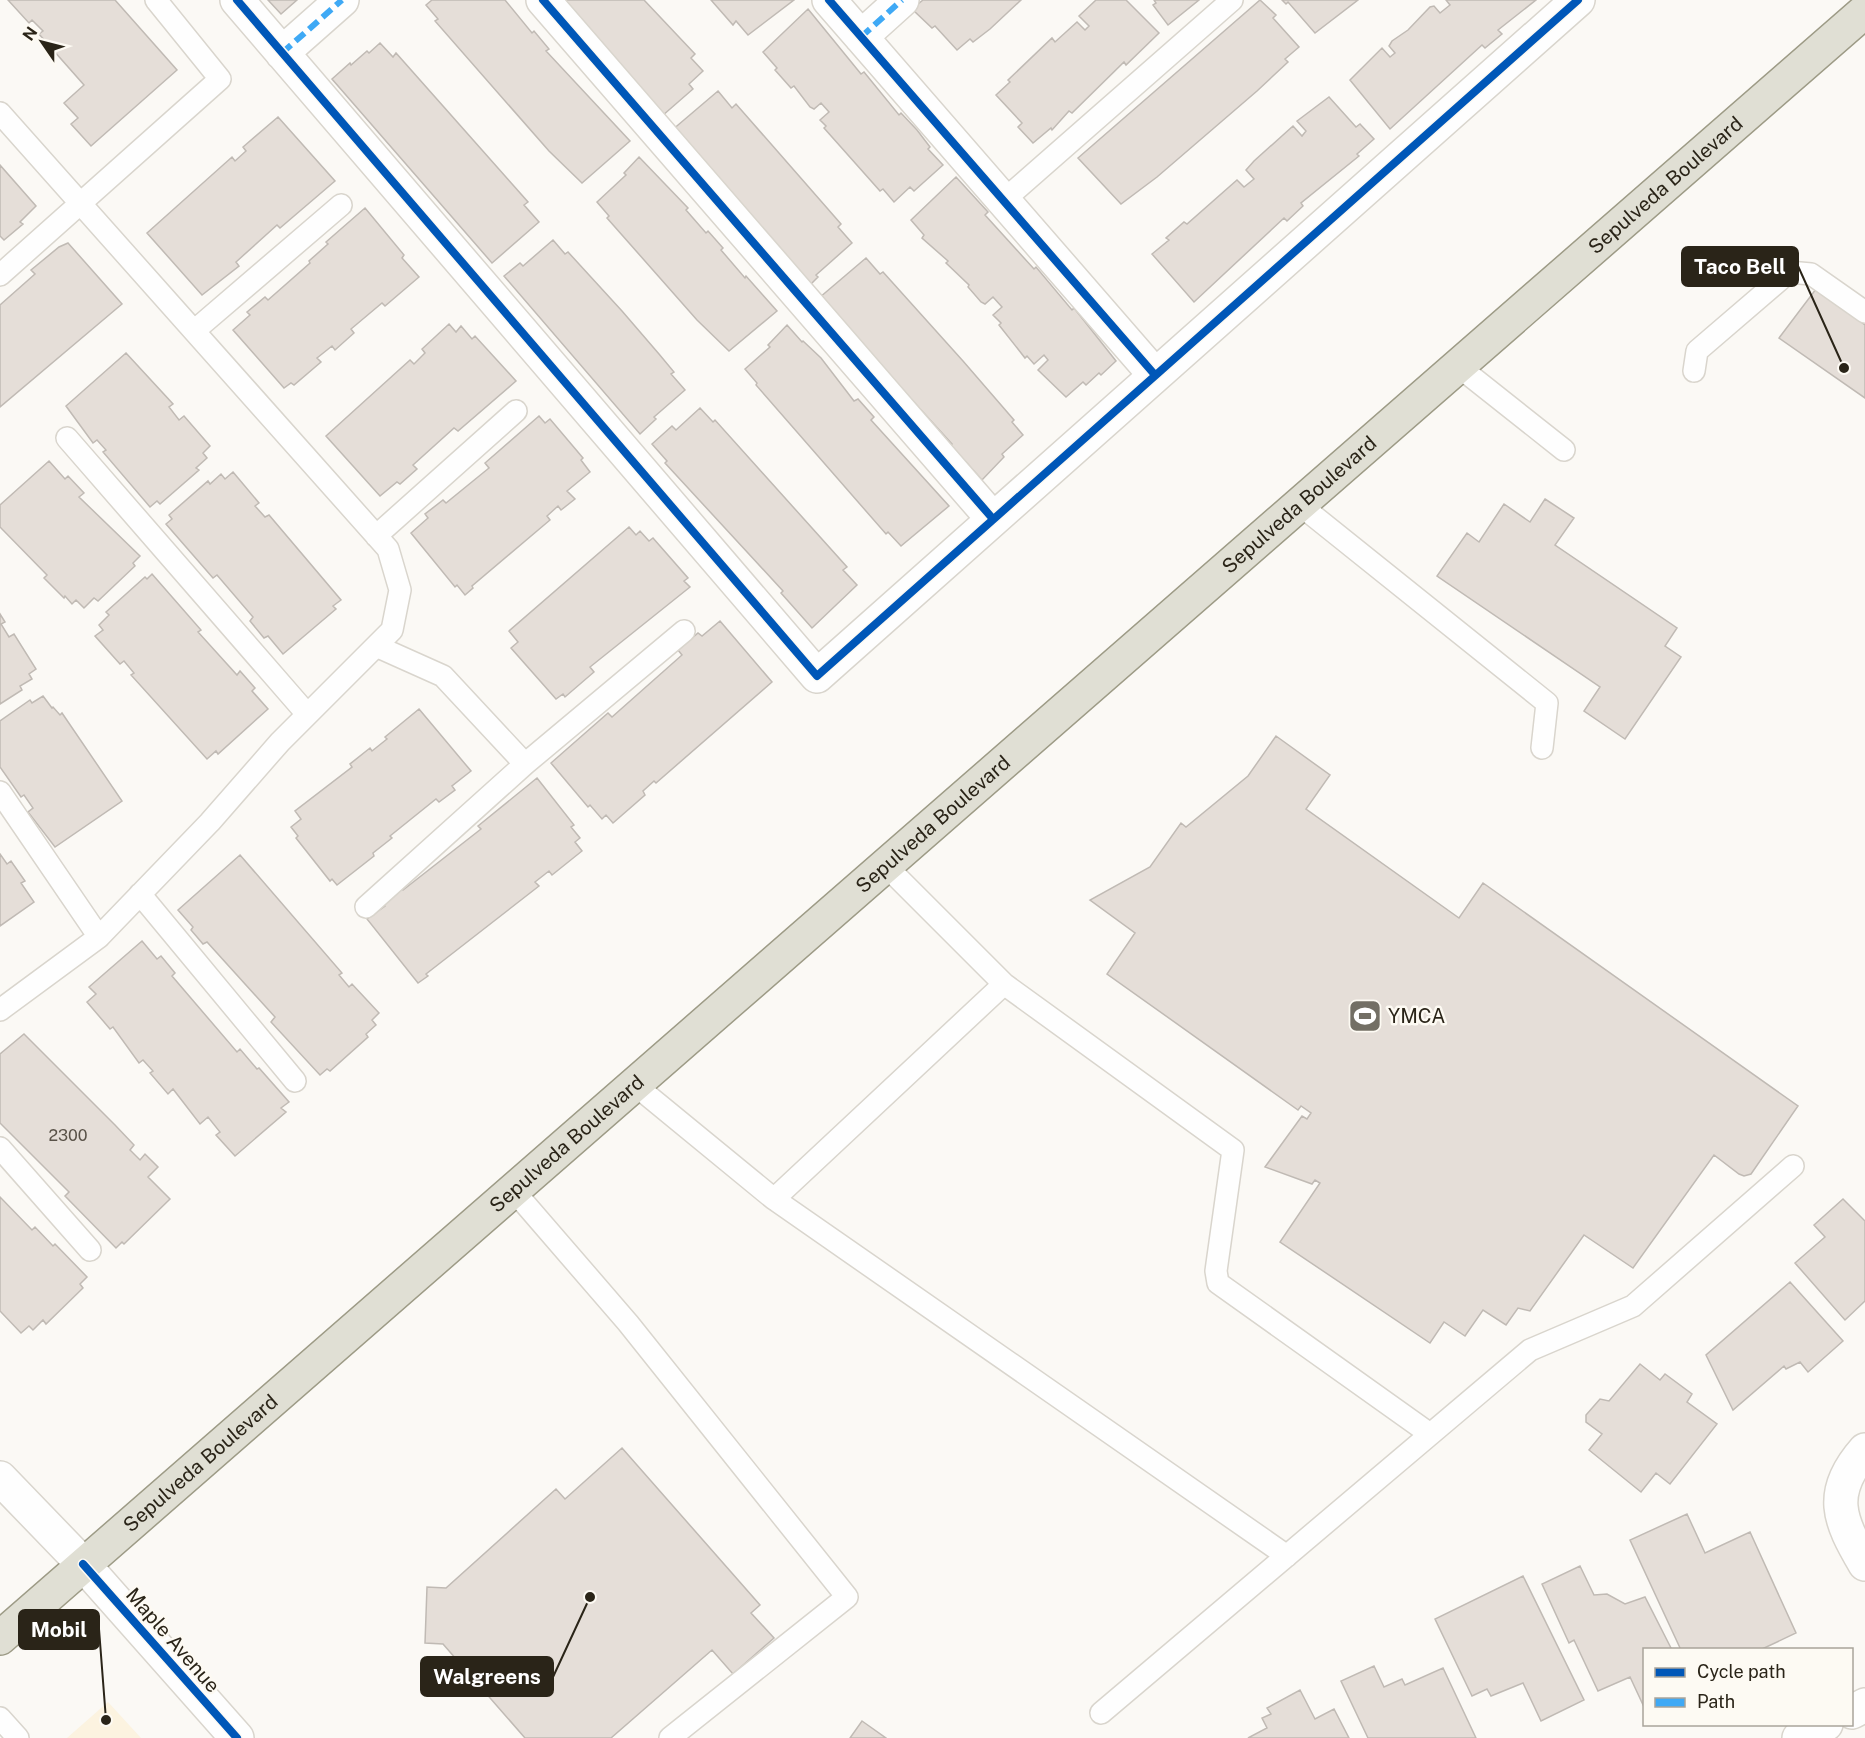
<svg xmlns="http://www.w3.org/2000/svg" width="1865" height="1738" font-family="'Public Sans',sans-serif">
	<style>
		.built { fill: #fcf3e0 }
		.building { fill: #e5ded8; stroke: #c0bab4; stroke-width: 1.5 }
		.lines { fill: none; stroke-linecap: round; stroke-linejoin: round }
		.lane-casing { stroke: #d9d5cd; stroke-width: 24 }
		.street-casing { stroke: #d9d5cd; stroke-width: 36 }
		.secondary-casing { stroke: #d9d5cd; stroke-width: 36 }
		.primary-casing { stroke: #9d9b86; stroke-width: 36 }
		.lane { stroke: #fefefe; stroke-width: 21 }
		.street { stroke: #fefefe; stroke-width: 33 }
		.secondary { stroke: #fefefe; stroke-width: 33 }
		.primary { stroke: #e0dfd4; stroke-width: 33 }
		.quiet { stroke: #3fa9f5; stroke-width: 6; stroke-dasharray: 12 6; stroke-linecap: butt }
		.cycleway-casing { stroke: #fdfaf3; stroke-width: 11 }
		.cycleway { stroke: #0057b8; stroke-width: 8 }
		.labels { text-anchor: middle; stroke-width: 5; stroke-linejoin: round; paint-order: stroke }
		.number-label { font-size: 16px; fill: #595248 }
		.street-label { font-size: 20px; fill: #2a2418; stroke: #fdfaf3 }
		.poi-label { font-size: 20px; fill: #2a2418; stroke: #fdfaf3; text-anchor: start }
		.leader { fill: none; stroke: #2a2418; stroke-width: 2 }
		.callout-dot { fill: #2a2418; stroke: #fdfaf3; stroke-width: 2 }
		.callout { fill: #2a2418; stroke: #2a2418; stroke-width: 2 }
		.callout-label { font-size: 21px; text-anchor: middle; font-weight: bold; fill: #fff }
	</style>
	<rect width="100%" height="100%" fill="#fbf9f5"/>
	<path class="built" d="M108 1702 141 1738H67Z"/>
	<path class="building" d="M8 0H115L177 70 91 146 71 124 78 118 64 103 84 85 39 34 43 31 32 20 29 23Z
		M268 0H297L281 14Z
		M432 0H505L532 33 534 31 549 49 546 51 630 141 582 183 549 151 435 21 438 19 426 5Z
		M559 0H644L695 54 691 58 703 71 689 84 693 89 662 116Z
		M711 0H794L748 35 736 21 733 25Z
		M923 0H1021L990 29 973 42 970 39 957 50 935 26 932 28 912 9Z
		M1096 0H1126L1159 33 1126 65 1124 62 1072 113 1069 111 1052 130 1051 128 1033 143 1018 127 1022 123 996 95 1010 82 1008 80 1052 38 1055 42 1077 22 1085 30 1089 26 1079 16Z
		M1154 0H1199L1168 25 1153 5 1156 3Z
		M1260 0 1276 15 1273 18 1299 47 1285 59 1288 62 1257 91 1157 177 1121 204 1078 158Z
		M1282 0H1358L1315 33 1288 2 1286 4Z
		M1446 0H1536L1498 30 1502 34 1485 48 1482 45 1390 129 1350 80 1382 48 1390 57 1395 53 1389 46 1392 41 1408 30 1430 7 1434 6 1440 13 1450 5Z
		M808 9 861 74 864 72 899 115 901 113 917 130 930 147 928 149 943 165 914 191 910 187 894 202 883 189 880 191 824 128 826 126 820 120 829 112 821 103 814 109 810 107 794 86 791 88 775 70 777 68 763 52Z
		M380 43 393 57 396 53 528 202 524 205 539 222 492 263 332 79 350 63 351 65 367 51 369 53Z
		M718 91 732 108 736 104 841 224 838 227 852 243 816 275 818 277 809 286 671 131Z
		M1329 97 1356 127 1360 124 1374 139 1357 154 1359 156 1301 203 1303 206 1287 221 1284 218 1194 302 1152 254 1169 240 1166 238 1184 222 1187 224 1237 180 1244 187 1254 179 1246 170 1254 161 1293 126 1302 136 1306 131 1297 121Z
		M278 117 335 181 280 228 277 225 236 262 239 266 202 295 147 233 232 157 235 161 246 151 243 147Z
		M639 157 688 208 686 210 706 233 708 231 723 248 721 250 745 278 746 276 777 311 729 351 697 320 607 218 609 216 597 202 626 175 624 173Z
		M0 165 36 206 20 222 23 224 4 240 0 236Z
		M956 177 988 212 985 215 1034 269 1036 267 1072 310 1074 308 1116 361 1101 375 1099 373 1086 385 1083 382 1066 397 1038 370 1048 360 1044 355 1034 364 1027 356 1025 358 999 325 1001 323 993 315 1002 307 993 297 985 304 981 302 968 287 969 285 946 263 948 261 922 238 924 235 911 220Z
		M365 208 404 255 402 258 419 277 385 306 382 303 351 329 354 333 335 350 332 346 317 358 321 362 294 385 291 383 284 388 233 330 250 315 247 312 265 297 268 300 310 263 309 261 328 244 326 242Z
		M553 240 565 254 568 252 622 311 659 354 674 372 671 374 685 390 654 417 656 419 640 434 504 276 520 263 523 266Z
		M68 243 122 304 0 407V305L35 274 31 270 59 247Z
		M866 258 880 274 883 272 963 361 1014 420 1012 422 1023 435 1002 454 1004 457 982 480 966 462 964 464 949 447 952 444 819 298Z
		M1816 289 1865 325V398L1779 338Z
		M449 324 456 332 461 326 472 339 475 336 516 381 458 431 454 428 413 465 417 469 400 484 397 482 380 496 326 436 410 360 414 364 425 353 422 349Z
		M787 325 802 342 803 341 821 358 854 401 858 399 874 417 871 420 949 506 901 546 888 532 886 534 756 385 757 383 745 369 770 347 768 345Z
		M126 353 173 404 169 407 179 420 184 416 210 446 203 453 207 458 196 468 199 470 160 504 157 501 150 507 103 452 106 450 97 440 93 443 66 406Z
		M700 408 713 422 715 420 847 567 843 570 857 585 812 628 781 593 783 591 665 463 667 461 652 444 672 426 676 430Z
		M539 416 545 423 550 419 583 458 581 460 590 472 567 491 575 499 561 510 558 506 547 516 550 520 472 586 473 588 465 595 457 585 455 587 411 533 428 518 425 514 443 500 446 503 489 468 485 463Z
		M49 461 65 479 68 476 84 493 79 497 140 556 133 563 135 566 98 601 94 598 84 608 76 600 72 604 65 596 64 598 44 578 47 575 0 527V505Z
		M233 472 259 503 255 506 265 517 269 515 341 600 333 606 336 609 283 654 268 636 264 638 250 621 253 617 217 575 213 578 166 524 172 519 169 515 208 481 210 484 221 474 225 479Z
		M1545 499 1574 518 1555 545 1677 628 1665 646 1681 657 1625 739 1584 711 1600 687 1437 576 1467 533 1479 542 1504 504 1530 522Z
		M629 527 636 535 640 531 649 541 653 538 688 578 684 581 690 587 590 667 594 672 565 697 563 694 556 699 511 648 518 642 509 631Z
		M152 574 201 630 198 632 237 675 240 671 255 688 252 691 268 709 218 754 216 751 207 759 131 675 134 673 124 661 120 664 95 636 103 630 99 625 109 615 106 612 145 577 147 579Z
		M0 614 5 622 1 624 9 637 14 634 36 669 29 674 32 679 20 686 22 690 0 704Z
		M720 621 772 682 656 783 654 781 643 791 645 795 613 823 606 815 602 819 590 805 588 807 551 763 608 713 612 717 682 655 678 650 698 633 702 636Z
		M43 696 52 708 53 707 60 715 62 713 122 801 55 847 28 812 33 808 24 795 21 797 0 767V721L30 700 32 703Z
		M419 709 471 771 452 786 455 790 439 802 436 799 390 836 392 838 373 853 374 856 337 885 332 879 330 881 296 838 298 836 291 827 301 819 295 811 352 767 350 764 370 748 372 751 387 739 385 737Z
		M1276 736 1330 775 1306 809 1459 918 1483 883 1798 1106 1751 1174 1744 1176 1739 1174 1714 1155 1633 1268 1584 1235 1530 1311 1518 1308 1506 1325 1483 1310 1465 1336 1444 1322 1430 1343 1280 1242 1320 1183 1315 1180 1312 1184 1265 1167 1302 1116 1307 1119 1311 1113 1301 1106 1298 1110 1107 974 1135 933 1090 900 1150 867 1181 823 1186 827 1248 776Z
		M537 778 574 825 571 827 580 838 575 842 582 851 552 875 549 871 535 882 539 886 426 974 428 976 418 983 367 919 385 906 382 901 400 887 403 890 481 829 478 826Z
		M0 854 7 864 11 861 25 881 21 883 34 902 0 926Z
		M240 855 342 973 339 975 349 987 352 984 379 1013 372 1020 376 1025 366 1034 368 1037 330 1071 327 1069 320 1075 271 1022 275 1017 207 942 203 944 191 930 193 927 178 910Z
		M142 941 157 959 161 956 175 973 172 976 237 1052 240 1049 257 1069 259 1068 289 1102 281 1108 286 1112 235 1156 216 1135 220 1132 208 1117 200 1124 173 1089 168 1094 150 1073 153 1071 143 1060 139 1063 113 1027 110 1029 87 1002 96 994 89 987Z
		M24 1034 115 1125 134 1145 130 1150 140 1160 145 1154 158 1167 148 1177 170 1199 124 1244 122 1242 116 1248 65 1196 69 1192 0 1123V1054Z
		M0 1197 32 1230 35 1227 53 1246 55 1244 87 1277 80 1284 83 1288 46 1324 43 1320 33 1330 29 1326 21 1333 0 1311Z
		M1843 1199 1865 1221V1301L1845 1320 1795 1263 1825 1237 1814 1225Z
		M1790 1282 1843 1341 1808 1372 1800 1362 1786 1369 1784 1366 1733 1410 1706 1355Z
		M1640 1364 1660 1380 1665 1374 1692 1394 1687 1402 1717 1424 1670 1484 1656 1473 1641 1492 1589 1450 1602 1434 1586 1422V1415L1600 1399 1609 1401Z
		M622 1448 760 1605 751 1613 774 1638 733 1674 712 1650 611 1738H525L443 1644 425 1643 427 1587 446 1588 556 1489 565 1499Z
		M1687 1514 1705 1553 1750 1532 1796 1633 1760 1650H1681L1630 1540Z
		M1580 1566 1594 1595 1607 1594 1625 1604 1645 1597 1672 1650H1644V1707L1630 1677 1598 1691 1574 1640 1569 1643 1542 1584Z
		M1523 1576 1584 1700 1541 1721 1523 1683 1491 1696 1487 1689 1472 1696 1435 1619Z
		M1374 1666 1384 1687 1402 1679 1405 1685 1443 1668 1476 1738H1368L1341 1681Z
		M1300 1690 1315 1719 1334 1709 1349 1738H1248L1267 1728 1262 1718 1271 1714 1267 1708Z
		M862 1721 886 1738H850Z"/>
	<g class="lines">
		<g class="lane-casing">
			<path id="lane" d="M0 113 388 549 400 590 392 630 280 742 210 822 99 937 0 1010
				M1004 200 1232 0
				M0 275 220 79 156 0
				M194 331 341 205
				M1458 366 1564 450
				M1694 371 1697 351 1789 272 1811 274 1865 312
				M67 438 307 714
				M1300 505 1547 703 1542 748
				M376 536 516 411
				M376 646 443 676 525 764 684 631
				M0 792 99 937
				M886 866 1004 984 1233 1150 1216 1271 1218 1283 1430 1434
				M140 894 295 1081
				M366 907 525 764
				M635 1085 774 1199 1287 1556
				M0 1148 90 1250
				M514 1191 628 1323 847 1597 670 1738
				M774 1199 1004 984
				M1101 1713 1530 1350 1633 1306 1793 1166
				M0 1718 18 1738"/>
		</g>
		<g class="street-casing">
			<path id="street" d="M237 0 817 676 1578 0
				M543 0 993 519
				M829 0 1155 375
				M861 37 902 0
				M282 53 342 0
				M1865 1450C1827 1493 1839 1520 1865 1564
				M1852 1712 1865 1705
				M1799 1738 1826 1724"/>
		</g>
		<g class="secondary-casing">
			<path id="secondary" d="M0 1478 83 1564 237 1738"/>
		</g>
		<g class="primary-casing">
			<g id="primary">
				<path id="s1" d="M0 1638 1865 11"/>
			</g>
		</g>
		<use href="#lane" class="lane"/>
		<use href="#street" class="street"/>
		<use href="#secondary" class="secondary"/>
		<use href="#primary" class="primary"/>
		<path class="quiet" d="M861 37 902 0
			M282 53 342 0"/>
		<g class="cycleway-casing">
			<path id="cycleway" d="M237 0 817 676 1578 0
				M543 0 993 519
				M829 0 1155 375
				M83 1564 237 1738"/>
		</g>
		<use href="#cycleway" class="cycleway"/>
	</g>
	<defs>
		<g id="stadium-square" transform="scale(1.725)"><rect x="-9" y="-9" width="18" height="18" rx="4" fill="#736f65" stroke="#fdfaf3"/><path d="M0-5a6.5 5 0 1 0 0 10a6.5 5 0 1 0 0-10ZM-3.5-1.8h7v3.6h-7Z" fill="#fff"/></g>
	</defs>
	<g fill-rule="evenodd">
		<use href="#stadium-square" x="1365" y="1016"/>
	</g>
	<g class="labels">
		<g class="number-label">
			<text x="68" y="1141">2300</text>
		</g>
		<g class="street-label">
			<text dy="7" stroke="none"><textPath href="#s1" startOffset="2210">Sepulveda Boulevard</textPath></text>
			<text dy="7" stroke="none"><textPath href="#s1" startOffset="1724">Sepulveda Boulevard</textPath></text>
			<text dy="7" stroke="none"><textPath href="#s1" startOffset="1238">Sepulveda Boulevard</textPath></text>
			<text dy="7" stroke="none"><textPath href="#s1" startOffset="752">Sepulveda Boulevard</textPath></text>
			<text dy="7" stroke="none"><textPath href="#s1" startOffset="266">Sepulveda Boulevard</textPath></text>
			<text transform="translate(173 1640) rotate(49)" y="7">Maple Avenue</text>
		</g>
		<g class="poi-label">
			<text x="1388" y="1023">YMCA</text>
		</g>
	</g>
	<path class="leader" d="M1844 368L1798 266M106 1720L99 1629M590 1597L553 1677"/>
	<g class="callout-dot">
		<circle cx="1844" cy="368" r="6"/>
		<circle cx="106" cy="1720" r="6"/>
		<circle cx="590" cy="1597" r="6"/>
	</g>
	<g class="callout">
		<rect x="1682" y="247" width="116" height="39" rx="6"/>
		<rect x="19" y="1610" width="80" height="39" rx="6"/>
		<rect x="421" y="1657" width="132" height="39" rx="6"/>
	</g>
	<g class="callout-label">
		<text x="1740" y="274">Taco Bell</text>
		<text x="59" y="1637">Mobil</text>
		<text x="487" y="1684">Walgreens</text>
	</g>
	<rect x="1643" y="1648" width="210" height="78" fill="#fdfaf3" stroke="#a9a49b" stroke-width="1.5"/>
	<rect x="1655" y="1668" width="30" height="9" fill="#0057b8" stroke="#a9a49b" stroke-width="1.5"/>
	<text x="1697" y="1678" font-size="18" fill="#2a2418">Cycle path</text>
	<rect x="1655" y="1698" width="30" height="9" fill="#3fa9f5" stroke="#a9a49b" stroke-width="1.5"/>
	<text x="1697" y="1708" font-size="18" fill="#2a2418">Path</text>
	<g transform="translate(42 42) rotate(305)" stroke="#fdfaf3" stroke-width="4.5" paint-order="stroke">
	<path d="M0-4.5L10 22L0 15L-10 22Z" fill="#2a2418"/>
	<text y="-9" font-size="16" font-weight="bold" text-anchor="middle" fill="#2a2418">N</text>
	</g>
</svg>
